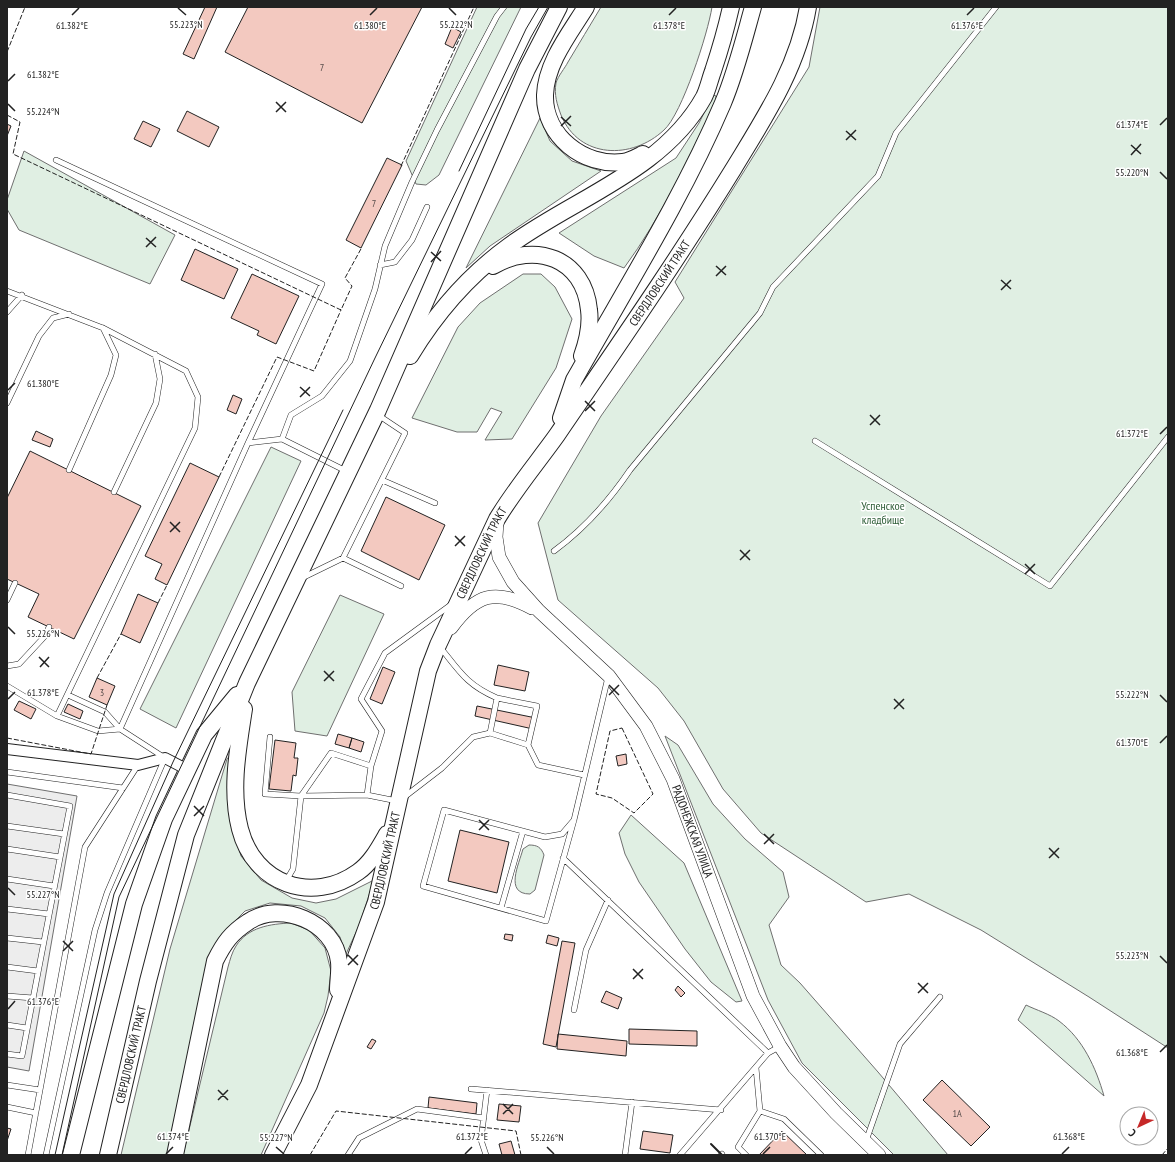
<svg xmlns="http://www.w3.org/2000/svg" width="1175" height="1162" font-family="'PT Sans Narrow',sans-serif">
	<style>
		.green { fill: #e0efe3; stroke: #6f6f6f }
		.parking { fill: #ededed; stroke: #6f6f6f }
		.building { fill: #f3c9c0; stroke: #222 }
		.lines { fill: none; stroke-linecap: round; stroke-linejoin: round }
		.service-casing { stroke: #222; stroke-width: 6 }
		.minor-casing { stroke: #222; stroke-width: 12 }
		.tertiary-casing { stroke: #222; stroke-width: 14 }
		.primary-casing { stroke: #222; stroke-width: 18 }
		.service { stroke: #fff; stroke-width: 5 }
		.minor { stroke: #fff; stroke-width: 10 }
		.tertiary { stroke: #fff; stroke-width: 13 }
		.primary { stroke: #fff; stroke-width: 16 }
		.tram { stroke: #222; stroke-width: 1 }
		.fence { stroke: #222; stroke-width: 1; stroke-dasharray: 5 2; stroke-linecap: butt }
		.wall { stroke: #222; stroke-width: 2 }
		.ticks { fill: none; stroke: #222; stroke-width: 1.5 }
		.labels { text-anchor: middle; stroke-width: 3; stroke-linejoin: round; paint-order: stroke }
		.number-label { font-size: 10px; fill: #564c4a }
		.street-label { font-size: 12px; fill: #222; stroke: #fff }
		.park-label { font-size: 12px; fill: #2f5e38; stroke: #fff }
		.ticks-label { font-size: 10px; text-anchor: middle; fill: #222; stroke: #fff; stroke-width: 3; stroke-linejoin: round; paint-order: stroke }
	</style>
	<rect width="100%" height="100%" fill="#fff"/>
	<path class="green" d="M477 7H521L439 175 426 185 416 184 406 161Z
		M601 7H712C708 33 682 114 664 130 632 160 579 159 561 115 557 104 554 95 556 83 558 76 565 68 568 62 579 44 590 25 601 7Z
		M820 7H1168V1048L1089 997 981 930 909 894 866 902 761 833 723 789 684 721 658 688 558 600 538 523 601 416 684 298 675 282 809 67Z
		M713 95 716 96V101C689 158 661 218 624 268L594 256 559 233 676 158 699 123Z
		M540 118 550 141 572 161 601 171 490 246 466 268Z
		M24 151 175 235 150 284 19 230 7 209V200Z
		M523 274H541L555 287 572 319 556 368 512 439 485 440 502 412 491 408 477 432H457L412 418 458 327 480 303Z
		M271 447 301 461 176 728 140 709Z
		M340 595 384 614 327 736 295 731 292 692Z
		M665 736 678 745 713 804 745 839 783 872 789 897 769 925 781 965 800 983 878 1072 948 1155H894L802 1063 768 1000Z
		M231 754 229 814 241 856 261 880 292 898 316 903 336 899 374 880 359 926 346 954 340 937 325 918 301 906 270 903 245 911 224 932 168 1155H121L170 949 227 759Z
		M631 815 684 863 742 1001 736 1002 711 982 685 949 639 882 625 854 619 833Z
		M529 845C537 845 541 847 544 855L535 890 530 894C504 894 519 864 523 849Z
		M291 923 309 930 325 948 331 971 328 996 324 1013 261 1155H183L228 967C230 960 232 952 236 946 248 927 270 924 291 923Z
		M1026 1005C1036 1010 1050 1014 1059 1021 1083 1039 1096 1068 1104 1096L1018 1020Z"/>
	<path class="parking" d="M7 784 77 796 29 1071 7 1067Z"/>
	<path class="building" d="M205 7H217L194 59 183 54Z
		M248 7H422L362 123 225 52Z
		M452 27 461 32 453 48 445 44Z
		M187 111 219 127 209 147 177 131Z
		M143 121 160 129 151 147 134 139Z
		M7 124 11 126 7 136Z
		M387 158 402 165 361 248 346 240Z
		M195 249 238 269 224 299 181 280Z
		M252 274 299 296 276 344 257 335 259 331 231 318Z
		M233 395 242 399 236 414 227 410Z
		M36 431 53 439 50 447 32 440Z
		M30 451 141 506 74 639 28 617 39 594 7 579V498Z
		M190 463 219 477 167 585 155 579 162 564 145 556Z
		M386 497 445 525 419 580 361 551Z
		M138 594 158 603 140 643 121 634Z
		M498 665 529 672 525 691 494 685Z
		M383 667 395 672 382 704 370 699Z
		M97 678 115 686 107 705 89 697Z
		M19 701 36 709 31 719 14 710Z
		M68 704 83 711 80 719 64 712Z
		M477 706 536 718 533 729 475 716Z
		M338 734 352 738 349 748 335 744Z
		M352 738 364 742 361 752 349 748Z
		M275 740 296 743 294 758H298L296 776 293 775 291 791 269 789Z
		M626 754 627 764 618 766 616 756Z
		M460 830 509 842 497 893 448 881Z
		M505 934 513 935 512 941 504 939Z
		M548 935 559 938 557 946 546 943Z
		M562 941 575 943 556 1047 543 1044Z
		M678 986 685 993 681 997 675 990Z
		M606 991 622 998 618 1009 601 1002Z
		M629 1029 697 1031V1046L629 1044Z
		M558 1034 627 1041 626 1056 557 1049Z
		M372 1039 376 1041 371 1049 367 1047Z
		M942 1080 990 1127 971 1146 923 1100Z
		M429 1097 477 1103 476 1114 428 1108Z
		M499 1104 521 1106 519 1122 497 1120Z
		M7 1128 11 1129 7 1141Z
		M643 1131 673 1135 670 1153 640 1149Z
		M782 1131 807 1155H759Z
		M511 1141 515 1155H502L499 1144Z"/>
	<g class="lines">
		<g class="service-casing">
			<path id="service" d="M56 160 322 284 248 443
				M380 265 395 262 412 240 427 207
				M7 291 103 328 186 371 198 397 195 428 57 716
				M7 312 22 295
				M7 403 39 336 53 318 69 314
				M282 439 291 415 322 396 350 361 375 289 385 246 412 182 437 130 497 16 504 7
				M815 441 1050 586 1168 437
				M69 470 111 375 116 355 103 328
				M382 480 435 503
				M114 492 156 403 160 379 155 354
				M554 551C584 529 609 501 630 470L760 313 773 287 878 176 896 133 996 7
				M343 558 401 586
				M302 578 343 558 405 433 378 415
				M7 600 15 583
				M7 666 19 664 45 636 49 627
				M7 686 57 716 98 731 120 729
				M497 698 537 706 528 745
				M120 729 248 443 282 439 346 471
				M490 733 528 745 538 765 584 775
				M270 737 265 794 301 796 331 753 371 766
				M7 772 123 788
				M7 795 70 806 22 1056 7 1054
				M403 798 442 768 473 737 490 733 497 698C467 685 460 672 440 647
				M397 801 367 795 371 766 382 731 361 699 385 653 452 604
				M574 820 562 834 545 837 444 810 423 886 546 921 574 820 608 677
				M7 826 64 834
				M7 849 60 857
				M563 858 768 1053
				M7 879 54 886
				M286 881 293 869 301 796 367 795
				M501 908 523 831
				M7 909 49 914
				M7 938 43 942
				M7 967 38 971
				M7 996 33 998
				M574 1010 586 950 608 900
				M7 1025 27 1028
				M7 1085 40 1090
				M471 1089 721 1110
				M7 1107 36 1113
				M760 1111 784 1119 821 1155
				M866 1141 900 1044 940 997
				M28 1155 85 847 138 765
				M46 1155 95 930 107 893 165 758 120 729 105 712 68 695
				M348 1155 359 1138 417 1109 484 1118
				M486 1155 481 1140 487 1090
				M625 1155 632 1102
				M680 1155 768 1053 779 1047
				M721 1155 722 1154
				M746 1155 738 1147 760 1111 756 1068"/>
		</g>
		<g class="minor-casing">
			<path id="minor" d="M7 749 138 765 165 758 188 770"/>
		</g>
		<g class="tertiary-casing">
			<g id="tertiary">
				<path id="s1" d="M497 522 496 537 499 557 513 582 539 611 609 676 646 726 673 779 753 996 780 1046 794 1067 836 1113 879 1155"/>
				<path d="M451 628C476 594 495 588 532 608"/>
			</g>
		</g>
		<g class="primary-casing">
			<g id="primary">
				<path d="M586 7C570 33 546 63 545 95 544 136 584 167 623 162 630 161 637 157 643 154"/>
				<path d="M493 266C535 241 584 258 589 310 591 325 587 342 582 356"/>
				<path d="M410 356C436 313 469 275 509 246 574 198 663 171 704 97 708 89 710 79 713 71 720 50 726 29 731 7"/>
				<path d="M561 418 574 380C625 289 682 199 723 103 736 72 744 39 753 7"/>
				<path d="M244 709C238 748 230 790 240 829 254 884 312 905 358 872 371 863 379 848 387 834"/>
				<path d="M71 1155 134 904 164 819 204 735 237 695"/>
				<path id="s2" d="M108 1155 148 981 186 835 247 683 378 410 527 69 559 7"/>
				<path d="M175 1155 215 961C224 943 231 933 248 922 280 900 335 922 339 962 340 971 338 981 338 990"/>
				<path id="s3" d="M273 1155 309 1085 376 902 428 671 438 645 497 519C515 489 537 463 557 435 617 347 678 259 734 168 765 117 798 67 808 7"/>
			</g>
		</g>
		<use href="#service" class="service"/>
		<use href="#minor" class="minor"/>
		<use href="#tertiary" class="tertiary"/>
		<use href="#primary" class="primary"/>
		<path class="tram" d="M459 171 526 29 539 7
			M55 1155 114 894 173 762 343 410
			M62 1155 119 897 375 358 531 37 548 7"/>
		<path class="fence" d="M7 52 25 7
			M7 115 20 122 13 154 341 310 352 286 345 278 362 247
			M401 166 474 7
			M219 477 277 357 314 371 341 310 340 309
			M158 603 167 585
			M97 678 121 634
			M622 728 653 794 634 813 612 798 596 794 610 731Z
			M7 738 91 754 107 705
			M310 1155 336 1111 516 1131 521 1155
			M1162 1155 1168 1148"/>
		<path class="wall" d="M711 1144 722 1155"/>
	</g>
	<path class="ticks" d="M178 8 186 15M449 8 456 15M72 15 79 8M370 15 377 8M669 15 676 8M967 15 974 8M8 81 15 74M276 102 286 112M8 104 15 111M276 112 286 102M561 117 571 126M1160 125 1167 118M561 126 571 116M846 131 856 140M846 140 856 130M1131 145 1141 154M1131 155 1141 144M1160 172 1167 179M146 238 156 247M146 247 156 237M431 252 441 261M431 262 441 251M716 266 726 275M716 276 726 266M1001 280 1011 289M1001 290 1011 280M300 387 310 396M8 390 15 383M300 397 310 387M585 401 595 411M585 411 595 401M870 415 880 425M870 425 880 415M1160 434 1167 427M170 522 180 532M170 532 180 522M455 536 465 546M455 546 465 536M740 550 750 560M740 560 750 550M1025 564 1035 574M1025 574 1035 564M8 627 15 634M39 657 49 667M40 667 49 657M324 671 334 681M324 681 334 671M609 685 619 695M609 695 619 685M1160 695 1167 702M8 699 15 692M894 699 904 709M894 709 904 699M1160 743 1167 736M194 806 204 816M194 816 204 806M479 820 489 830M479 830 489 820M764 834 774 844M764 844 774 834M1049 848 1059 858M1049 858 1059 848M8 888 15 895M63 941 73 951M63 951 73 941M348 955 358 965M1160 956 1167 963M348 965 358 955M633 969 643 979M633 979 643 969M918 983 928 993M918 993 928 983M8 1009 15 1001M1160 1052 1167 1045M218 1090 228 1100M218 1100 228 1090M503 1104 513 1114M503 1114 513 1104M276 1147 284 1154M547 1147 554 1154M166 1154 173 1147M465 1154 472 1147M763 1154 770 1147M1062 1154 1069 1147"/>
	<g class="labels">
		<g class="number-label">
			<text x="322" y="71">7</text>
			<text x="374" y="207">7</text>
			<text x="102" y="696">3</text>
			<text x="957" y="1117">1А</text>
		</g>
		<g class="street-label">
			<text dy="4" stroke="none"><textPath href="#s3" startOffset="964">СВЕРДЛОВСКИЙ ТРАКТ</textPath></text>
			<text dy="4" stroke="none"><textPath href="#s3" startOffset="640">СВЕРДЛОВСКИЙ ТРАКТ</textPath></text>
			<text dy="4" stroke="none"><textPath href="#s1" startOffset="376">РАДОНЕЖСКАЯ УЛИЦА</textPath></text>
			<text dy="4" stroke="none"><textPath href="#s3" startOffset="316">СВЕРДЛОВСКИЙ ТРАКТ</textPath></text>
			<text dy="4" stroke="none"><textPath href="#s2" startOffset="103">СВЕРДЛОВСКИЙ ТРАКТ</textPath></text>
		</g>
		<g class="park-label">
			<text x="883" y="510">Успенское<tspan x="883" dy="14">кладбище</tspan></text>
		</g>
	</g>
	<g class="ticks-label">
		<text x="186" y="28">55.223°N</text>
		<text x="456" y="28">55.222°N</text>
		<text x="72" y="29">61.382°E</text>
		<text x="370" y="29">61.380°E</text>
		<text x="669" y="29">61.378°E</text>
		<text x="967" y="29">61.376°E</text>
		<text x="43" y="78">61.382°E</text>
		<text x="43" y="115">55.224°N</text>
		<text x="1132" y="128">61.374°E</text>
		<text x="1132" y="176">55.220°N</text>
		<text x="43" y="387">61.380°E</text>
		<text x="1132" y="437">61.372°E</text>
		<text x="43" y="637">55.226°N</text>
		<text x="43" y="696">61.378°E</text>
		<text x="1132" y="698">55.222°N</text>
		<text x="1132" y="746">61.370°E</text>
		<text x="43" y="898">55.227°N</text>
		<text x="1132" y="959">55.223°N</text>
		<text x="43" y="1005">61.376°E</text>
		<text x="1132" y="1056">61.368°E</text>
		<text x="173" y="1140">61.374°E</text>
		<text x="472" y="1140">61.372°E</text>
		<text x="770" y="1140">61.370°E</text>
		<text x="1069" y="1140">61.368°E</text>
		<text x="276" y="1141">55.227°N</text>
		<text x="547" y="1141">55.226°N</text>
	</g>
	<rect width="1175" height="1162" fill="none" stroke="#222222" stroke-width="16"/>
	<g transform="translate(1139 1126) rotate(224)"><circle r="19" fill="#ffffff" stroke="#a7a7a7"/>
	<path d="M0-3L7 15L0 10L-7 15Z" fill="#c62828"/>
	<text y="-6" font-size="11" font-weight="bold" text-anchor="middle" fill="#222222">С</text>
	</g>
</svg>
